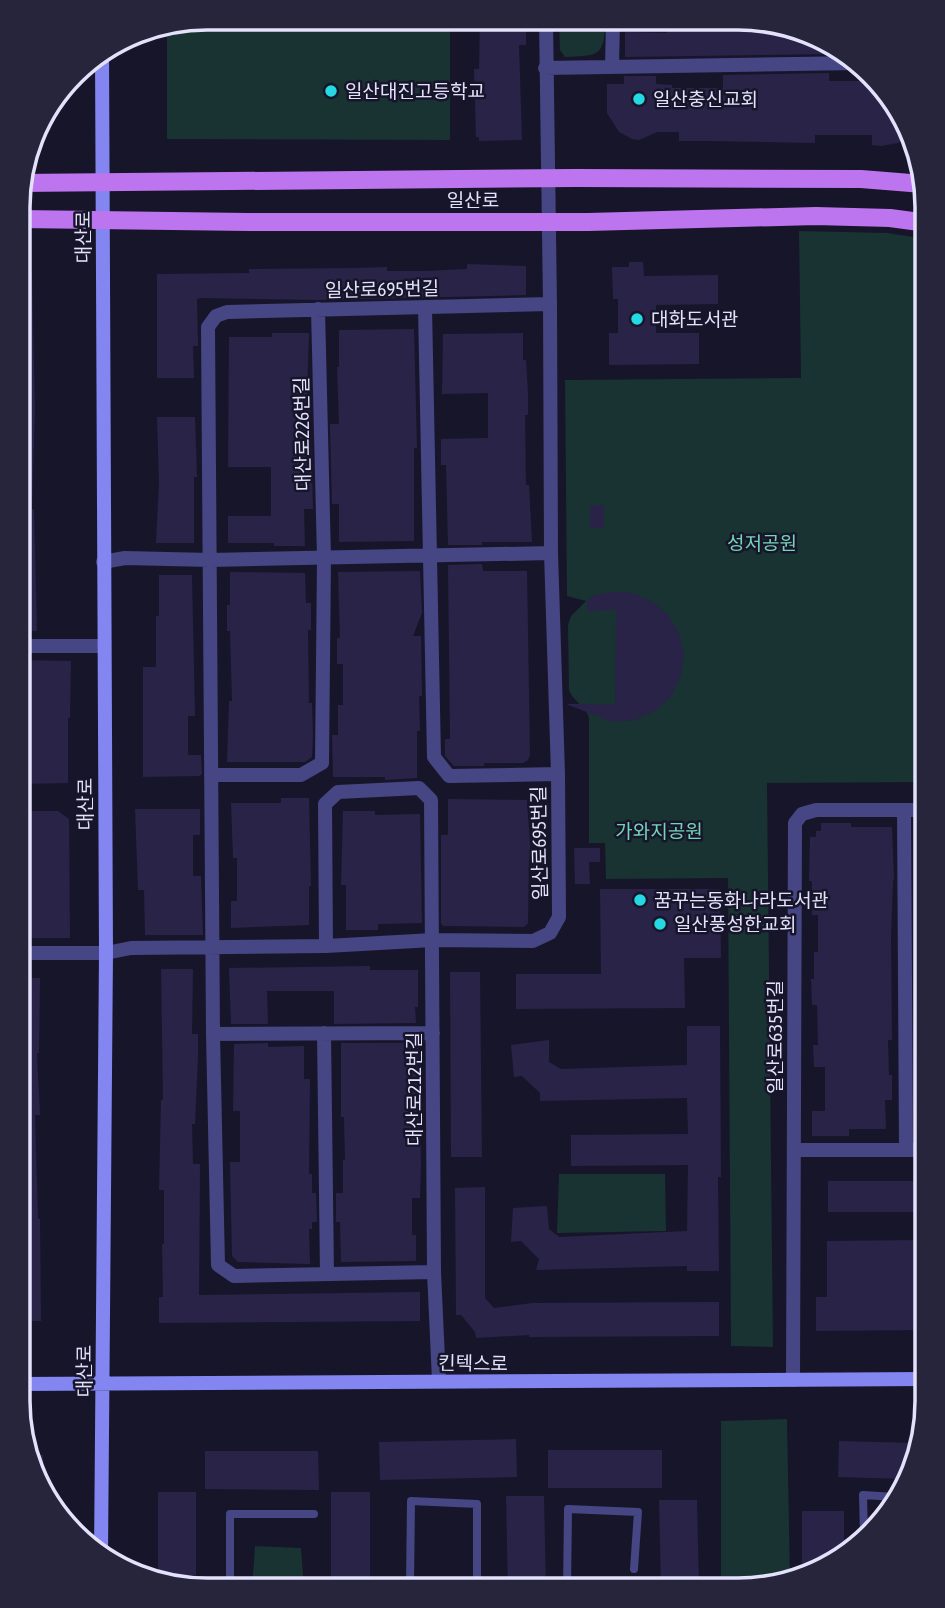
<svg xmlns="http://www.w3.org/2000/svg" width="945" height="1608" font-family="'Asap Condensed','Noto Sans KR',sans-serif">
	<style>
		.green { fill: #183331 }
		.building { fill: #292348 }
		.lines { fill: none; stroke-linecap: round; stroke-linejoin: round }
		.service { stroke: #454683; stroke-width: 8 }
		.minor { stroke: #454683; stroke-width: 14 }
		.secondary { stroke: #8385f0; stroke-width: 14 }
		.primary { stroke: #bc75ee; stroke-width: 18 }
		.poi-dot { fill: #24d9e4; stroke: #17152a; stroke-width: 2.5 }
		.labels { text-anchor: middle; stroke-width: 5; stroke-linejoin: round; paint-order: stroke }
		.poi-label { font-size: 19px; fill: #e3e1fb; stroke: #17152a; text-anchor: start }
		.street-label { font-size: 19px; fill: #e3e1fb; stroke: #17152a }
		.park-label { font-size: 19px; fill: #74d4b8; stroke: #17152a }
		.rim { fill: none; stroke: #e3e1fb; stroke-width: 3.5 }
	</style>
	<rect width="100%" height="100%" fill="#17152a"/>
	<path class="green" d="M207 18 450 19V140L167 139V25Z
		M559 20H605C605 56 599 56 565 57L560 50Z
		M799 231 887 233 927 239V782L767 783 773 1347 731 1346 728 878 606 879 605 843H589V718C586 707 573 701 569 690L568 625 571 616 586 601 567 596 565 380 801 378Z
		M559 1174H665L666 1231 557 1233Z
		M787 1419 790 1580 739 1590H721V1421Z
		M255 1546 301 1548 304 1589H252Z"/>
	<path class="building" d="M480 19 526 20V45H519L522 140 479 141V137H476L474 69H479Z
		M667 20 775 21 829 46V54L625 57V32L667 33Z
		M829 73V81H872L913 134 898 143 881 146 872 145V135H815V143L709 141H679V132H657L639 140 632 139 619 132 607 113V84H624V76H656V84L672 85V88H723V75Z
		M629 262H643L644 276 718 275V304L656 305V333H699V364L609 365V333H618V299H613L612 267H629Z
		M467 264 526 266V295L322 300 201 298 197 299 198 346H193L194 378H157V274L249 273V269L357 268 387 267V271H426L467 269Z
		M19 271H32L35 410 32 509H34L37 631H18Z
		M414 329 417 448H414V541L339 542V504H332L330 424H339L337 367H339V330Z
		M272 333H309L307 394H310L313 509H304L305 546H274V543H228V516H271V467H228L229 337H272Z
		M523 333V360H526L528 393V415H525L526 485H529L532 542H482V545H448L446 465H441V439L488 438V393L442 394 443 334Z
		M157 417H195L197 477H194V543H156L159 483Z
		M590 505H604V528H590Z
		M482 564 483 571H527L530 755 528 760 523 763H484V766H454L445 756V739H450L448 565Z
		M420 571 422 613 413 636H421L422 696H419L420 731H417V778L385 780V777H333L332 735H338V705H343V664H337V638H340L338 572Z
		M230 572 305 573 306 603H311V630H308L309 703H312L313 735 312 757 305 762H227L229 701H232L230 631H227V605H230Z
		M159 575H192L195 716H188V755H201L202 774 199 776 143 777V667H156V616H159Z
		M612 592 633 593 653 602 668 615 679 633 684 653 681 676 671 696 655 711 635 720 613 722 566 704H615L616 610 587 611V601L595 595Z
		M18 660 71 661 70 718H68V783L18 784 20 724H29L30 684H18Z
		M281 798H309L311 886H309V925L231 928V901H237V858H233L231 803H281Z
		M448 799 527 800 531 859H529L528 923 524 927 443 926 441 923V835H448Z
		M135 809H200V835H193V876H201L203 935H145L144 890H138Z
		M18 811H58L69 819 70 938H18V916H28L27 870H18Z
		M343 811H375V815L420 814 422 923 378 924V930H346V885H341Z
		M821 823H851V827H892L894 880H893L891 939 892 1040H888L889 1075H892V1100H885L886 1129H849V1136H812V1111H825V1067H814L813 1045H818L817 1005H812L811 979H814V952H818V915H812V881H809L810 837H816V831H821Z
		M574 848H600V862H589L590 884H575Z
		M600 889H720L721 958H684L685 1008 516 1009V974H601Z
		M370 966V970H418V1007H415L416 1023 334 1024V991H267L268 1024H231L229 968Z
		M161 969H193L192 1034H198V1056L195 1124H192L193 1164H200L199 1295 420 1292V1321L159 1323V1297H163L162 1244H164V1190H159L161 1100 163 1099Z
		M450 972H480L482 1157H451Z
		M18 978H40L39 1053H37L40 1115H35L38 1219H40L41 1321H18Z
		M687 1026H720L721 1177H718L719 1271H687V1266L536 1270 539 1259 521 1241 511 1242 513 1208 547 1206 549 1229 559 1237 687 1231 688 1165 571 1166V1135L688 1134 687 1098 540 1101V1093L522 1076 514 1077 511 1045 549 1040V1062L561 1069 687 1065Z
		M268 1043V1047L304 1046V1079H310L309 1174H312V1193H316L317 1222H312V1229H309L310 1264 238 1262 232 1256 230 1162H240V1111H233L234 1044Z
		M341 1043H416L418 1049 417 1112H420L421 1166 420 1198H412V1235H416V1261L341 1262 340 1222H336V1193H343V1160H345L344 1117H341Z
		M828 1181H927V1212H828Z
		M485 1187V1298L494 1308 532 1303 719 1302V1336L529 1337V1335L476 1338 475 1332 461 1315H456L455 1188Z
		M926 1240 927 1330 816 1331V1297H827V1241Z
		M516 1439 517 1477 380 1480 379 1442Z
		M839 1441 916 1443 902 1479 838 1477Z
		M548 1450H662V1488H548Z
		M205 1451H318L319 1490 205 1489Z
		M28 1455H43L44 1490 32 1473Z
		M158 1492H196V1589H182L158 1579Z
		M331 1492H370V1589H331Z
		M506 1496H544L546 1590H508Z
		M659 1500H697L699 1590H661Z
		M802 1511H844V1550L810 1576 802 1578Z"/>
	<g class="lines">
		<path class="service" d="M864 1535 863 1495 896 1497
			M230 1589V1514H314
			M410 1590V1585L411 1501 477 1504V1582L410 1585
			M567 1590 568 1509 638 1512 634 1569"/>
		<path class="minor" d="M612 67 613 20
			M545 68 859 63
			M425 307 434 757 449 776 558 774
			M103 562 125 558 210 560 551 553
			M18 646H104
			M211 775H301L322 763 324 558 318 309
			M904 810 906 1150
			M326 946 325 804 338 792 419 788 431 800 434 1272 439 1381
			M18 953H106L131 948 326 946 433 940 533 941 550 933 559 917 558 774 551 553 550 304 546 20
			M324 1033 327 1274
			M213 1034 433 1033
			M794 1150H927
			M434 1272 234 1276 218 1265 213 1034 208 327 216 316 227 312 550 304
			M793 1380 795 823 802 814 816 810H927"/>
		<path class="secondary" d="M18 1384 927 1379
			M101 1555 106 953 102 52"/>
		<path class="primary" d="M19 183 575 178 861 179 923 184
			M19 219 248 222H588L816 216 890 218 927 223"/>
	</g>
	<g class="poi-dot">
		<circle cx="331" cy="91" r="7"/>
		<circle cx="639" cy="99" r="7"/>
		<circle cx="637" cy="319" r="7"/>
		<circle cx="640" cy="900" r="7"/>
		<circle cx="660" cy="924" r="7"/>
	</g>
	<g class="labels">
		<g class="poi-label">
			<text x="345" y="98">일산대진고등학교</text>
			<text x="653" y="106">일산충신교회</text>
			<text x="651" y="326">대화도서관</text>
			<text x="654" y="907">꿈꾸는동화나라도서관</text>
			<text x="674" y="931">일산풍성한교회</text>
		</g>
		<g class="street-label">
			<text x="473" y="207">일산로</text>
			<text transform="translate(83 237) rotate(-90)" y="7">대산로</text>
			<text transform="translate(382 289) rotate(-1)" y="7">일산로695번길</text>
			<text transform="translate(302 434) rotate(-91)" y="7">대산로226번길</text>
			<text transform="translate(85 804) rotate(-90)" y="7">대산로</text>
			<text transform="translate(539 843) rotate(-91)" y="7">일산로695번길</text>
			<text transform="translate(775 1037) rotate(-90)" y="7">일산로635번길</text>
			<text transform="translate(414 1089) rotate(-90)" y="7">대산로212번길</text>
			<text transform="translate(473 1363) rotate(1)" y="7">킨텍스로</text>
			<text transform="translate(84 1371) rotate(-90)" y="7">대산로</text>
		</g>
		<g class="park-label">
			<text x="762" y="550">성저공원</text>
			<text x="659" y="838">가와지공원</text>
		</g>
	</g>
	<path d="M0 0H945V1608H0ZM207 30H738A177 177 0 0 1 915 207V1401A177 177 0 0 1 738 1578H207A177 177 0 0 1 30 1401V207A177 177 0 0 1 207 30Z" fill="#27253b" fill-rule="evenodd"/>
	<path class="rim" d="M207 30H738A177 177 0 0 1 915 207V1401A177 177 0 0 1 738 1578H207A177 177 0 0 1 30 1401V207A177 177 0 0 1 207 30Z"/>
</svg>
